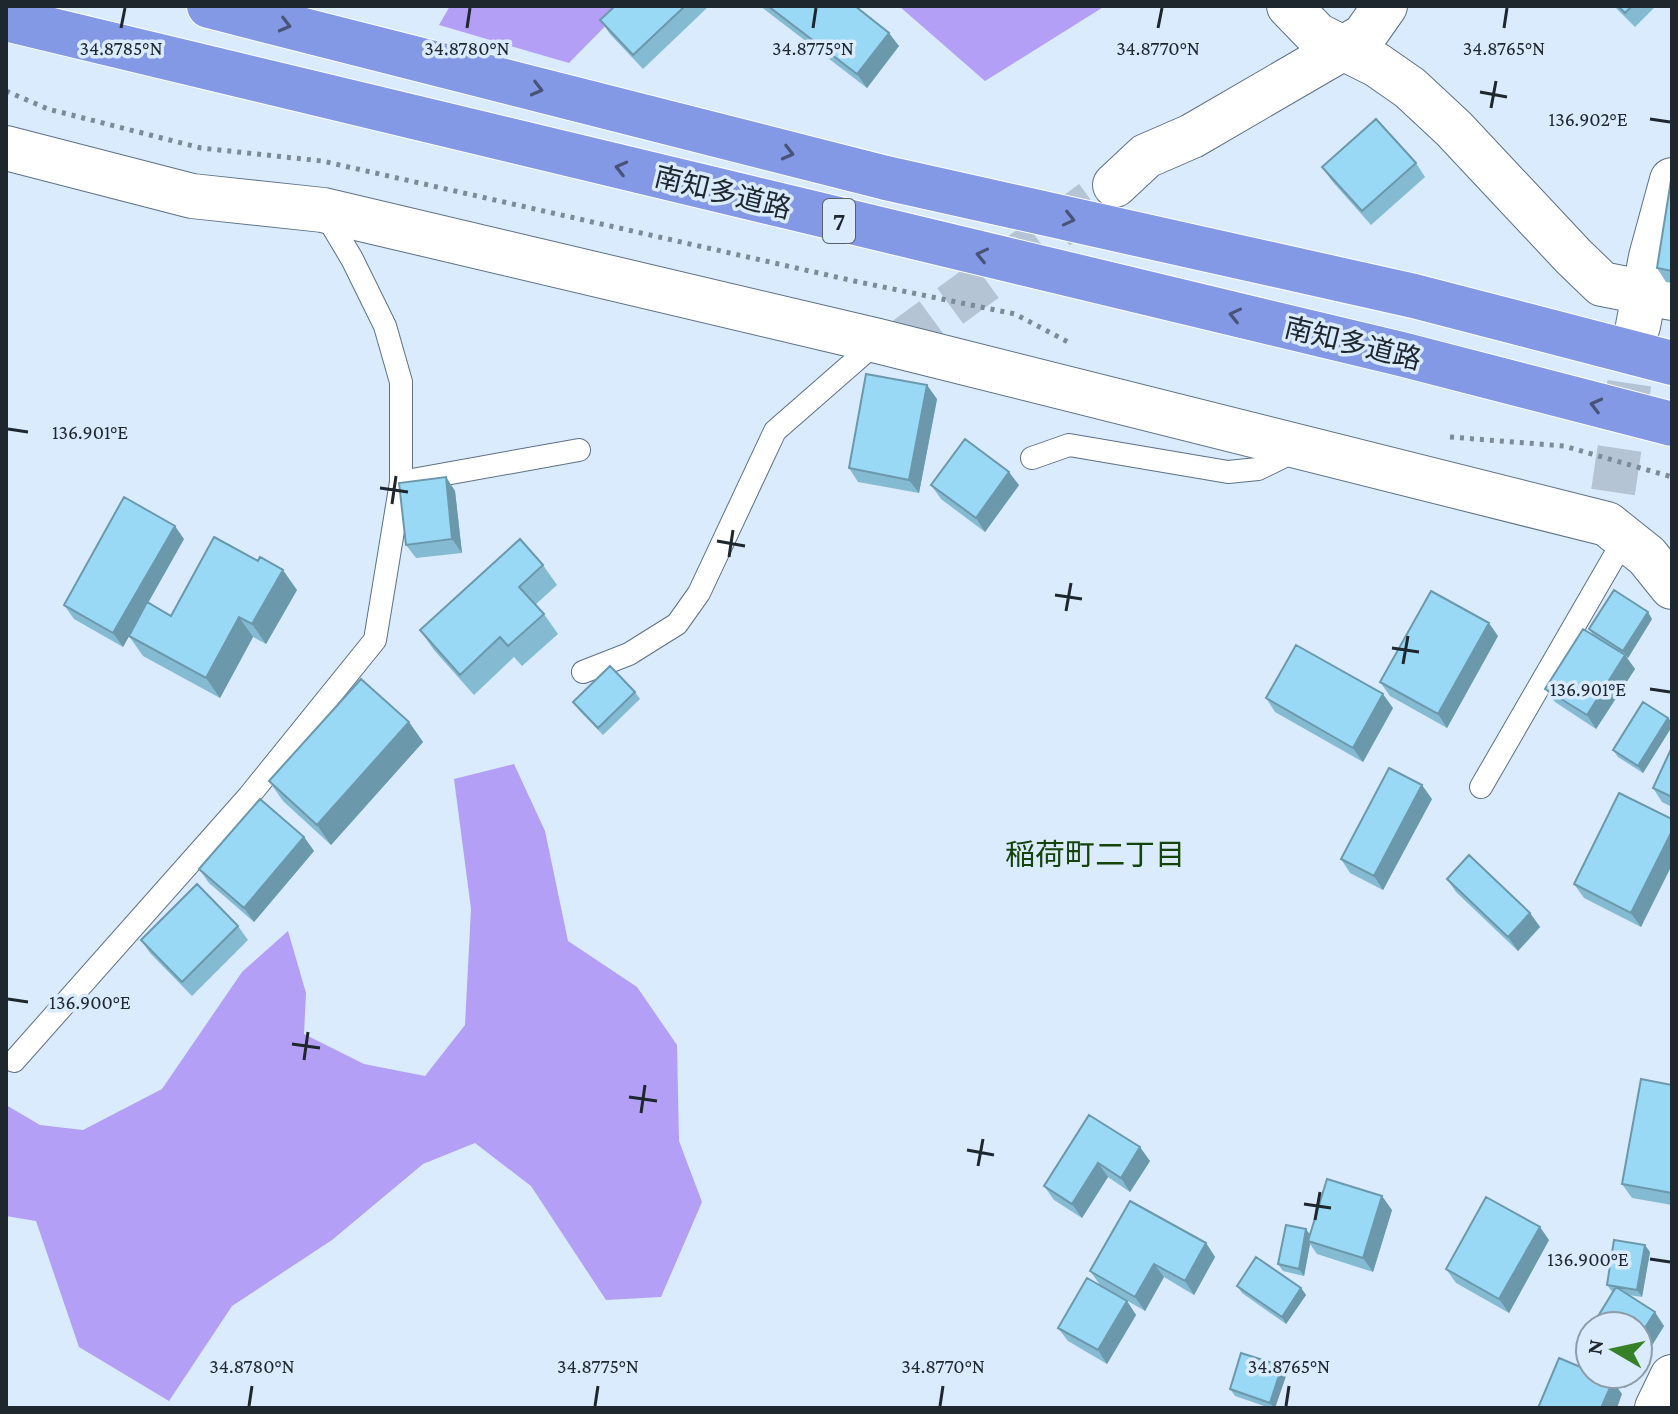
<svg xmlns="http://www.w3.org/2000/svg" width="1678" height="1414" font-family="'Crimson Pro','Noto Sans JP',serif">
	<style>
		.forest { fill: #b39ff6 }
		.lines { fill: none; stroke-linecap: round; stroke-linejoin: round }
		.minor-tunnel { stroke: #b4c4d4; stroke-width: 44; stroke-dasharray: 44 22; stroke-linecap: butt }
		.service-casing { stroke: #5d7085; stroke-width: 24 }
		.minor-casing { stroke: #5d7085; stroke-width: 46 }
		.tertiary-casing { stroke: #5d7085; stroke-width: 46 }
		.motorway-casing { stroke: #fff; stroke-width: 46 }
		.path { stroke: #7d8a97; stroke-width: 5; stroke-dasharray: 4 6; stroke-linecap: butt }
		.service { stroke: #fff; stroke-width: 22 }
		.minor { stroke: #fff; stroke-width: 44 }
		.tertiary { stroke: #fff; stroke-width: 44 }
		.motorway { stroke: #8499e5; stroke-width: 44 }
		.wall { fill: #84bbd3 }
		.shaded-wall { fill: #6c98ac }
		.building { fill: #9ad9f5; stroke: #6c98ac; stroke-width: 2 }
		.oneway { stroke: #475477 }
		.ticks { fill: none; stroke: #1e262e; stroke-width: 3 }
		.labels { text-anchor: middle; stroke-width: 7; stroke-linejoin: round; paint-order: stroke }
		.shield { fill: #d9ebfd; stroke: #56616c; stroke-width: 2 }
		.shield-label { font-size: 26px; font-weight: bold; fill: #1e262e }
		.street-label { font-size: 28px; fill: #1e262e; stroke: #d9ebfd }
		.neighbourhood-label { font-size: 30px; fill: #15440b; stroke: #d9ebfd }
		.ticks-label { font-size: 20px; text-anchor: middle; fill: #1e262e; stroke: #d9ebfd; stroke-width: 7; stroke-linejoin: round; paint-order: stroke }
	</style>
	<rect width="100%" height="100%" fill="#d9ebfd"/>
	<path class="forest" d="M450 6H625L569 63 439 25Z
		M899 6H1105L985 81Z
		M514 764 545 831 568 941 637 987 677 1045 679 1141 702 1202 661 1297 606 1300 531 1186 475 1143 423 1164 332 1240 232 1306 169 1401 79 1347 36 1221 6 1216V1105L40 1125 83 1130 162 1089 242 972 288 931 306 993 304 1034 364 1064 425 1076 465 1025 471 909 454 779Z"/>
	<g class="lines">
		<path class="minor-tunnel" d="M897 345 1115 185
			M1613 492 1638 326"/>
		<g class="service-casing">
			<path id="service" d="M1032 458 1069 445 1228 472 1258 469 1297 450
				M401 482 579 450
				M583 672 629 654 677 624 699 593 775 431 878 341
				M1481 787 1625 538
				M14 1061 249 796 375 640 401 482V382L385 326 352 259 324 212"/>
		</g>
		<g class="minor-casing">
			<path id="minor" d="M1289 6 1317 35 1377 65 1410 88 1454 129 1574 257 1602 284 1672 298
				M6 148 192 196 323 210 878 341 1607 524 1647 556 1672 587
				M1115 185 1146 156 1192 136 1364 36 1385 6
				M1638 326 1651 257 1672 180"/>
		</g>
		<g class="tertiary-casing">
			<path id="tertiary" d="M1657 1408 1672 1377"/>
		</g>
		<g class="motorway-casing">
			<path id="motorway" d="M209 6 886 178 1414 296 1672 363
				M6 19 1401 354 1672 424"/>
		</g>
		<path class="path" d="M6 91 48 109 201 148 322 161 854 281 1015 314 1068 342
			M1450 437 1564 446 1672 477"/>
		<use href="#service" class="service"/>
		<use href="#minor" class="minor"/>
		<use href="#tertiary" class="tertiary"/>
		<use href="#motorway" class="motorway"/>
	</g>
	<path class="wall" d="M615 6H709L643 69 610 34 600 20Z
		M760 6H855L899 46 867 88Z
		M1614 6H1656L1635 27Z
		M1416 163 1425 177 1371 225 1332 181 1322 167Z
		M1672 181V283L1666 282 1657 268Z
		M937 399 919 493 858 482 849 468Z
		M446 477 455 491 462 553 416 558 406 545Z
		M931 485H1019L985 532 941 499Z
		M184 539 148 603 171 616 297 590 266 644 253 637 220 698 143 656 129 636 123 647 74 619 64 605Z
		M543 565 557 585 535 605 544 614 558 634 522 666 514 657 474 695 434 650 420 630Z
		M1652 619 1628 658 1626 657 1635 669 1596 729 1555 702 1545 689 1593 635 1589 629Z
		M1498 636 1447 728 1390 696 1380 682Z
		M635 692 640 699 603 735 578 709 573 702Z
		M1266 698 1393 708 1363 762 1275 712Z
		M1668 718 1671 721 1672 719V729L1671 728 1643 773 1618 757 1613 750Z
		M409 722 423 742 331 845 283 801 269 781Z
		M1672 747V807L1662 802 1653 788Z
		M1432 799 1383 890 1350 873 1341 859Z
		M1672 819 1641 927 1584 898 1574 884Z
		M304 837 314 851 254 922 209 883 199 869Z
		M1447 879 1530 913 1540 927 1518 951 1456 892Z
		M238 926 248 940 192 996 150 953 141 940Z
		M1672 1085V1205L1632 1198 1622 1184Z
		M1089 1115 1150 1161 1130 1192 1108 1177 1082 1218 1054 1200 1044 1186Z
		M1392 1210 1373 1272 1317 1254 1310 1244 1304 1276 1283 1271 1278 1264 1310 1234Z
		M1549 1240 1509 1313 1456 1283 1446 1269Z
		M1206 1243 1215 1257 1194 1295 1164 1277 1145 1311 1100 1285 1090 1271Z
		M1650 1252 1642 1297 1628 1295 1664 1326 1638 1368V1326L1607 1285Z
		M1237 1286 1301 1288 1306 1295 1286 1324 1242 1293Z
		M1127 1301 1136 1315 1107 1364 1068 1341 1058 1328Z
		M1590 1329V1366L1586 1364 1577 1350Z
		M1287 1373 1275 1408H1270L1235 1396 1230 1389Z
		M1603 1374H1634L1625 1388Z"/>
	<path class="shaded-wall" d="M889 33 899 46 867 88 857 74Z
		M927 385 937 399 919 493 909 480Z
		M1009 472 1019 485 985 532 976 518Z
		M446 477 455 491 462 553 452 539Z
		M175 526 184 539 123 647 113 633Z
		M283 570 297 590 266 644 252 624Z
		M1648 612 1652 619 1628 658 1623 651Z
		M239 617 253 637 220 698 206 678Z
		M1489 623 1498 636 1447 728 1438 714Z
		M1625 655 1635 669 1596 729 1587 715Z
		M1383 694 1393 708 1363 762 1353 748Z
		M1668 718 1672 723 1669 725 1671 728 1643 773 1638 766Z
		M409 722 423 742 331 845 317 825Z
		M1422 785 1432 799 1383 890 1374 876Z
		M1672 831V865L1641 927 1631 913Z
		M304 837 314 851 254 922 244 908Z
		M1530 913 1540 927 1518 951 1508 937Z
		M1140 1147 1150 1161 1130 1192 1121 1178Z
		M1098 1163 1108 1177 1082 1218 1072 1204Z
		M1382 1196 1392 1210 1373 1272 1363 1258Z
		M1540 1227 1549 1240 1509 1313 1499 1299Z
		M1306 1229 1311 1236 1308 1241 1310 1244 1304 1276 1299 1269Z
		M1206 1243 1215 1257 1194 1295 1185 1281Z
		M1645 1245 1650 1252 1642 1297 1637 1290Z
		M1154 1264 1164 1277 1145 1311 1135 1297Z
		M1301 1288 1306 1295 1286 1324 1282 1317Z
		M1127 1301 1136 1315 1107 1364 1098 1350Z
		M1655 1312 1664 1326 1638 1368V1339Z
		M1282 1366 1287 1373 1275 1408H1274L1270 1403Z
		M1616 1374H1634L1625 1388Z
		M1613 1381 1622 1394 1617 1408H1601Z"/>
	<path class="building" d="M615 6H685L633 55 600 20Z
		M768 6H855L889 33 857 74Z
		M1618 6H1632L1625 13Z
		M1376 119 1416 163 1362 211 1322 167Z
		M1671 180 1672 181V271L1657 268Z
		M866 374 927 385 909 480 849 468Z
		M965 439 1009 472 976 518 931 485Z
		M446 477 452 539 406 545 399 483Z
		M124 497 175 526 113 633 64 605Z
		M214 537 258 561 260 557 283 570 252 624 239 617 206 678 129 636 147 602 171 616Z
		M520 539 543 565 519 587 544 614 508 646 500 637 460 675 420 630Z
		M1614 590 1648 612 1623 651 1589 629Z
		M1431 591 1489 623 1438 714 1380 682Z
		M1583 629 1625 655 1587 715 1545 689Z
		M1296 645 1383 694 1353 748 1266 698Z
		M610 666 635 692 598 728 573 702Z
		M361 679 409 722 317 825 269 781Z
		M1643 702 1668 718 1638 766 1613 750Z
		M1672 747V797L1653 788Z
		M1389 768 1422 785 1374 876 1341 859Z
		M1619 793 1672 819V831L1631 913 1574 884Z
		M260 799 304 837 244 908 199 869Z
		M1469 855 1530 913 1508 937 1447 879Z
		M197 884 238 926 182 982 141 940Z
		M1641 1079 1672 1085V1193L1622 1184Z
		M1089 1115 1140 1147 1121 1178 1098 1163 1072 1204 1044 1186Z
		M1327 1179 1382 1196 1363 1258 1308 1241Z
		M1486 1197 1540 1227 1499 1299 1446 1269Z
		M1130 1201 1206 1243 1185 1281 1154 1264 1135 1297 1090 1271Z
		M1286 1225 1306 1229 1299 1269 1278 1264Z
		M1614 1240 1645 1245 1637 1290 1607 1285Z
		M1256 1257 1301 1288 1282 1317 1237 1286Z
		M1087 1278 1127 1301 1098 1350 1058 1328Z
		M1616 1287 1655 1312 1638 1339V1326H1592Z
		M1590 1329V1358L1577 1350Z
		M1241 1353 1282 1366 1270 1403 1230 1389Z
		M1559 1358 1590 1371V1374H1597L1613 1381 1601 1408H1538Z"/>
	<defs><path id="oneway-chevron" d="M-2-3.5L2.5 0L-2 3.5" fill="none" stroke-width="1.6" stroke-linecap="round" stroke-linejoin="round" transform="scale(2)"/></defs>
	<g class="oneway">
		<use href="#oneway-chevron" transform="translate(285 25) rotate(14)"/>
		<use href="#oneway-chevron" transform="translate(537 89) rotate(14)"/>
		<use href="#oneway-chevron" transform="translate(788 153) rotate(14)"/>
		<use href="#oneway-chevron" transform="translate(621 168) rotate(-166)"/>
		<use href="#oneway-chevron" transform="translate(1069 219) rotate(13)"/>
		<use href="#oneway-chevron" transform="translate(982 255) rotate(-167)"/>
		<use href="#oneway-chevron" transform="translate(1235 315) rotate(-167)"/>
		<use href="#oneway-chevron" transform="translate(1596 405) rotate(-166)"/>
	</g>
	<path class="ticks" d="M121 28 125 8M467 28 470 8M813 28 816 8M1158 28 1162 8M1504 28 1507 8M1480 92 1507 97M1491 108 1496 81M1650 119 1670 122M8 429 28 432M380 488 408 492M392 504 396 476M717 541 745 546M729 557 733 530M1055 595 1082 599M1066 611 1071 583M1392 648 1419 652M1403 664 1408 636M1650 689 1670 692M8 999 28 1002M292 1044 320 1048M304 1060 308 1032M629 1097 657 1101M641 1113 645 1085M967 1150 994 1155M978 1166 983 1139M1304 1204 1331 1208M1315 1220 1320 1192M1650 1259 1670 1262M249 1406 252 1386M595 1406 598 1386M940 1406 943 1386M1286 1406 1289 1386"/>
	<g class="labels">
		<rect class="shield" x="823" y="199" width="32" height="44" rx="6"/>
		<g class="shield-label">
			<text x="839" y="230">7</text>
		</g>
		<g class="street-label">
			<text transform="translate(723 192) rotate(14)" y="10">南知多道路</text>
			<text transform="translate(1353 343) rotate(14)" y="10">南知多道路</text>
		</g>
		<g class="neighbourhood-label">
			<text x="1095" y="865">稲荷町二丁目</text>
		</g>
	</g>
	<g class="ticks-label">
		<text x="813" y="55">34.8775°N</text>
		<text x="121" y="55">34.8785°N</text>
		<text x="467" y="55">34.8780°N</text>
		<text x="1158" y="55">34.8770°N</text>
		<text x="1504" y="55">34.8765°N</text>
		<text x="1588" y="126">136.902°E</text>
		<text x="90" y="439">136.901°E</text>
		<text x="1588" y="696">136.901°E</text>
		<text x="90" y="1009">136.900°E</text>
		<text x="1588" y="1266">136.900°E</text>
		<text x="252" y="1373">34.8780°N</text>
		<text x="598" y="1373">34.8775°N</text>
		<text x="943" y="1373">34.8770°N</text>
		<text x="1289" y="1373">34.8765°N</text>
	</g>
	<rect width="1678" height="1414" fill="none" stroke="#1e262e" stroke-width="16"/>
	<g transform="translate(1614 1350) rotate(279)"><circle r="38" fill="#d9ebfd" stroke="#8e9caa" stroke-width="2"/>
	<path d="M0-6L14 30L0 20L-14 30Z" fill="#368128"/>
	<text y="-12" font-size="22" font-weight="bold" text-anchor="middle" fill="#1e262e">N</text>
	</g>
</svg>
